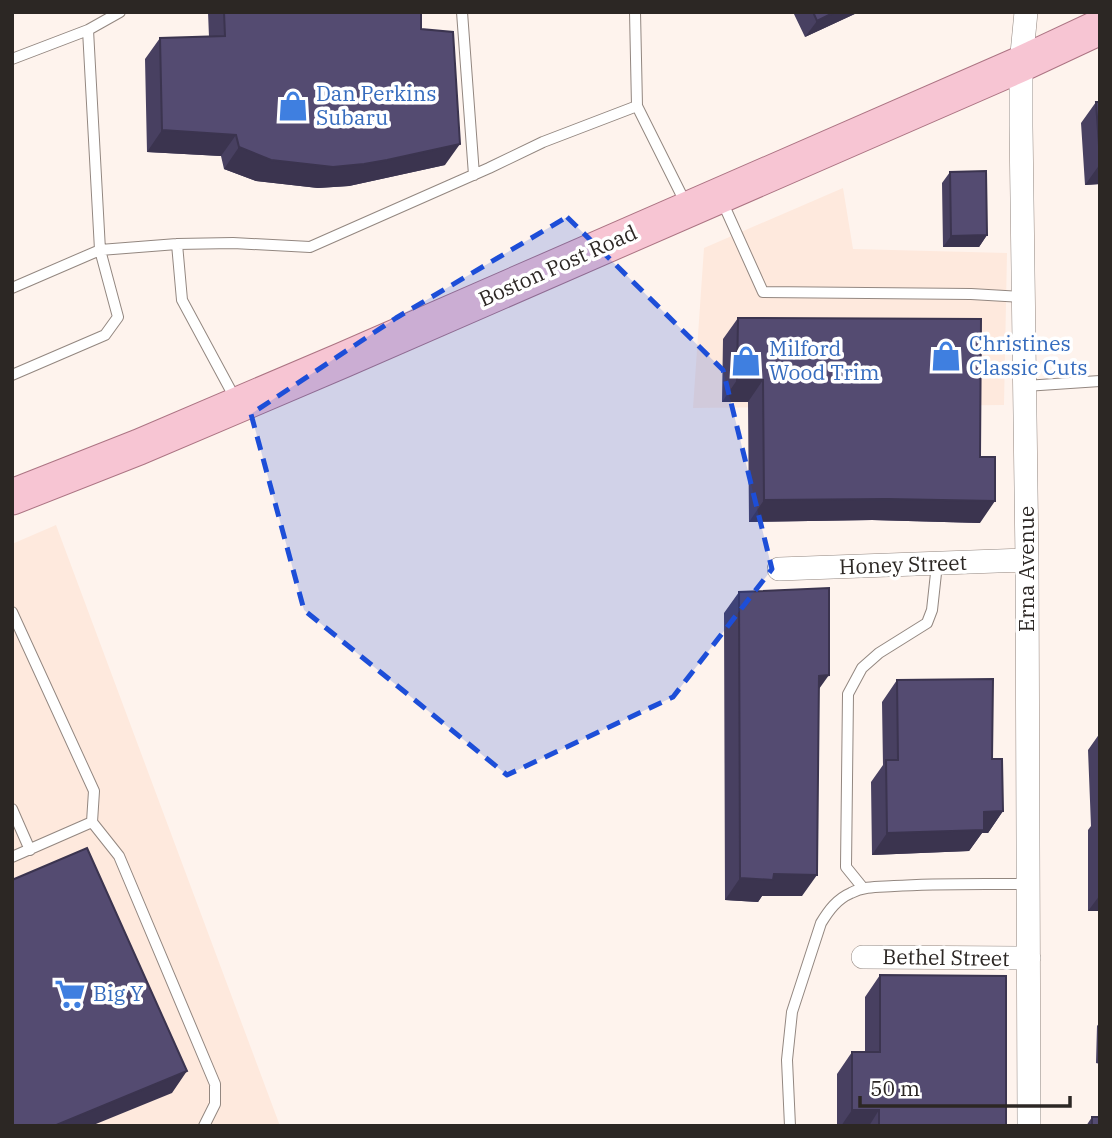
<svg xmlns="http://www.w3.org/2000/svg" width="1112" height="1138" font-family="'IBM Plex Serif',serif">
	<style>
		.built { fill: #fee9dd }
		.lines { fill: none; stroke-linecap: round; stroke-linejoin: round }
		.lane-casing { stroke: #938780; stroke-width: 12 }
		.street-casing { stroke: #938780; stroke-width: 24 }
		.primary-casing { stroke: #ac7483; stroke-width: 37 }
		.lane { stroke: #fff; stroke-width: 10 }
		.street { stroke: #fff; stroke-width: 23 }
		.primary { stroke: #f7c5d3; stroke-width: 35 }
		.wall { fill: #484061 }
		.shaded-wall { fill: #3b344f }
		.building { fill: #544b71; stroke: #3b344f; stroke-width: 2 }
		.marked { fill: #1d4ed8; fill-opacity: 0.2; stroke: #1d4ed8; stroke-width: 5; stroke-dasharray: 14 9; stroke-linejoin: round }
		.labels { text-anchor: middle; stroke-width: 7; stroke-linejoin: round; paint-order: stroke }
		.shop-label { font-size: 21px; fill: #366cbe; stroke: #fff; text-anchor: start }
		.street-label { font-size: 21px; fill: #2c2724; stroke: #fff }
	</style>
	<rect width="100%" height="100%" fill="#fef3ed"/>
	<path class="built" d="M843 188 853 249 1007 253 1004 405 693 408 704 248Z
		M56 525 280 1126H12V544Z"/>
	<g class="lines">
		<g class="lane-casing">
			<path id="lane" d="M462 12 474 175
				M635 12 637 106 686 204
				M12 59 88 30 120 12
				M722 201 763 292 971 294 1024 297
				M177 244 182 300 237 402
				M12 288 100 250 177 244 233 243 310 247 489 168 543 142 637 106
				M12 375 105 335 118 317 100 250 88 30
				M1025 386 1100 381
				M12 612 94 791 92 822 119 856 215 1084V1104L204 1126
				M12 809 30 850
				M12 857 92 822
				M863 888 846 867 848 694 862 668 879 653 927 623 932 610 937 564
				M790 1126 787 1060 792 1012 821 923C829 910 837 899 851 893 864 886 879 887 894 886 939 883 984 884 1029 884"/>
		</g>
		<g class="street-casing">
			<path id="street" d="M1026 12 1021 64V126L1027 560 1029 1126
				M779 569 1027 560
				M863 957 1029 958"/>
		</g>
		<g class="primary-casing">
			<path id="primary" d="M12 497 139 447 343 360 1021 64 1100 27"/>
		</g>
		<use href="#lane" class="lane"/>
		<use href="#street" class="street"/>
		<use href="#primary" class="primary"/>
	</g>
	<path class="wall" d="M208 12H421V29L445 165 372 181 349 186 318 188 256 181 224 169 221 156 147 152 145 59 160 38 209 37Z
		M793 12H859L805 37Z
		M1096 102H1100V184L1085 185 1081 123Z
		M950 172 987 235 979 247H943L942 183Z
		M738 318 980 523 872 520 749 522 748 402H722L723 339Z
		M739 592 819 689 802 896H762L758 902 725 900 724 613Z
		M897 680 992 759 1003 811 988 833H982L969 851 872 855 871 782 883 765 882 702Z
		M1100 733V911H1088V830L1091 826 1088 750Z
		M880 975 1006 1126H837V1074L852 1052H865V997Z
		M1100 1022V1064L1096 1063 1097 1026Z
		M1092 1117 1100 1126H1086Z"/>
	<path class="shaded-wall" d="M835 12H859L805 37 817 21Z
		M162 130 236 135 221 156 147 152Z
		M460 144 445 165 349 186 318 188 256 181 224 169 239 147Z
		M1100 164V184L1085 185Z
		M987 235 979 247H943L951 236Z
		M737 380H763L748 402H722Z
		M887 499 995 501 980 523 872 520 749 522 764 500Z
		M829 675 814 696 819 676Z
		M1003 811 988 833H982L969 851 872 855 887 833 984 812Z
		M774 874 817 875 802 896H762L758 902 725 900 740 878Z
		M1100 895V911H1088Z
		M187 1071 172 1093 91 1126H54Z
		M852 1110H879L869 1126H841Z"/>
	<path class="building" d="M224 12H421V29L453 32 460 144 387 160 364 164 333 167 271 160 239 147 236 135 162 130 160 38 225 36Z
		M813 12H835L817 21Z
		M1096 102H1100V160Z
		M986 171 987 235 951 236 950 172Z
		M738 318 981 319 980 457H995V501L887 499 764 500 763 380H737Z
		M829 588V675L819 676 817 875 774 874 773 880 740 878 739 592Z
		M993 679 992 759H1002L1003 811 984 812V830L887 833 886 760H898L897 680Z
		M87 848 187 1071 54 1126H12V880Z
		M880 975 1006 976V1126H879V1110H852V1052H880Z
		M1092 1117H1100V1126H1092Z"/>
	<path class="marked" d="M567 217 723 370 772 569 673 697 507 775 304 610 251 414 396 318Z"/>
	<defs>
		<g id="shop-bare" transform="scale(2.415)"><path d="M-5-2.5h2.3a2.7 3.5 0 0 1 5.4 0H5L5.5 6h-11ZM-1.5-2.5h3a1.5 2.3 0 0 0-3 0Z" fill="#3f7fe0" stroke="#fff" stroke-width="2.5" paint-order="stroke"/></g>
		<g id="supermarket-bare" transform="scale(2.415)"><path d="M-6-5.5h2.5l.6 2H6L4.5 2H-2.5L-4.4-4H-6ZM-1.5 3.2a1.3 1.3 0 1 0 .1 0ZM3 3.2a1.3 1.3 0 1 0 .1 0Z" fill="#3f7fe0" stroke="#fff" stroke-width="2.5" paint-order="stroke"/></g>
	</defs>
	<g fill-rule="evenodd">
		<use href="#shop-bare" x="293" y="106"/>
		<use href="#shop-bare" x="946" y="356"/>
		<use href="#shop-bare" x="746" y="361"/>
		<use href="#supermarket-bare" x="70" y="994"/>
	</g>
	<g class="labels">
		<g class="shop-label">
			<text x="316" y="101">Dan Perkins<tspan x="316" dy="24">Subaru</tspan></text>
			<text x="969" y="351">Christines<tspan x="969" dy="24">Classic Cuts</tspan></text>
			<text x="769" y="356">Milford<tspan x="769" dy="24">Wood Trim</tspan></text>
			<text x="93" y="1001">Big Y</text>
		</g>
		<g class="street-label">
			<text transform="translate(558 266) rotate(-24)" y="7">Boston Post Road</text>
			<text transform="translate(903 565) rotate(-2)" y="7">Honey Street</text>
			<text transform="translate(1027 569) rotate(-90)" y="7">Erna Avenue</text>
			<text transform="translate(946 958) rotate(1)" y="7">Bethel Street</text>
		</g>
	</g>
	<rect width="1112" height="1138" fill="none" stroke="#2c2724" stroke-width="28"/>
	<path d="M860 1096v10h210v-10" fill="none" stroke="#2c2724" stroke-width="3.5"/>
	<text x="870" y="1096" font-size="21" fill="#2c2724" stroke="#ffffff" stroke-width="5" paint-order="stroke">50 m</text>
</svg>
